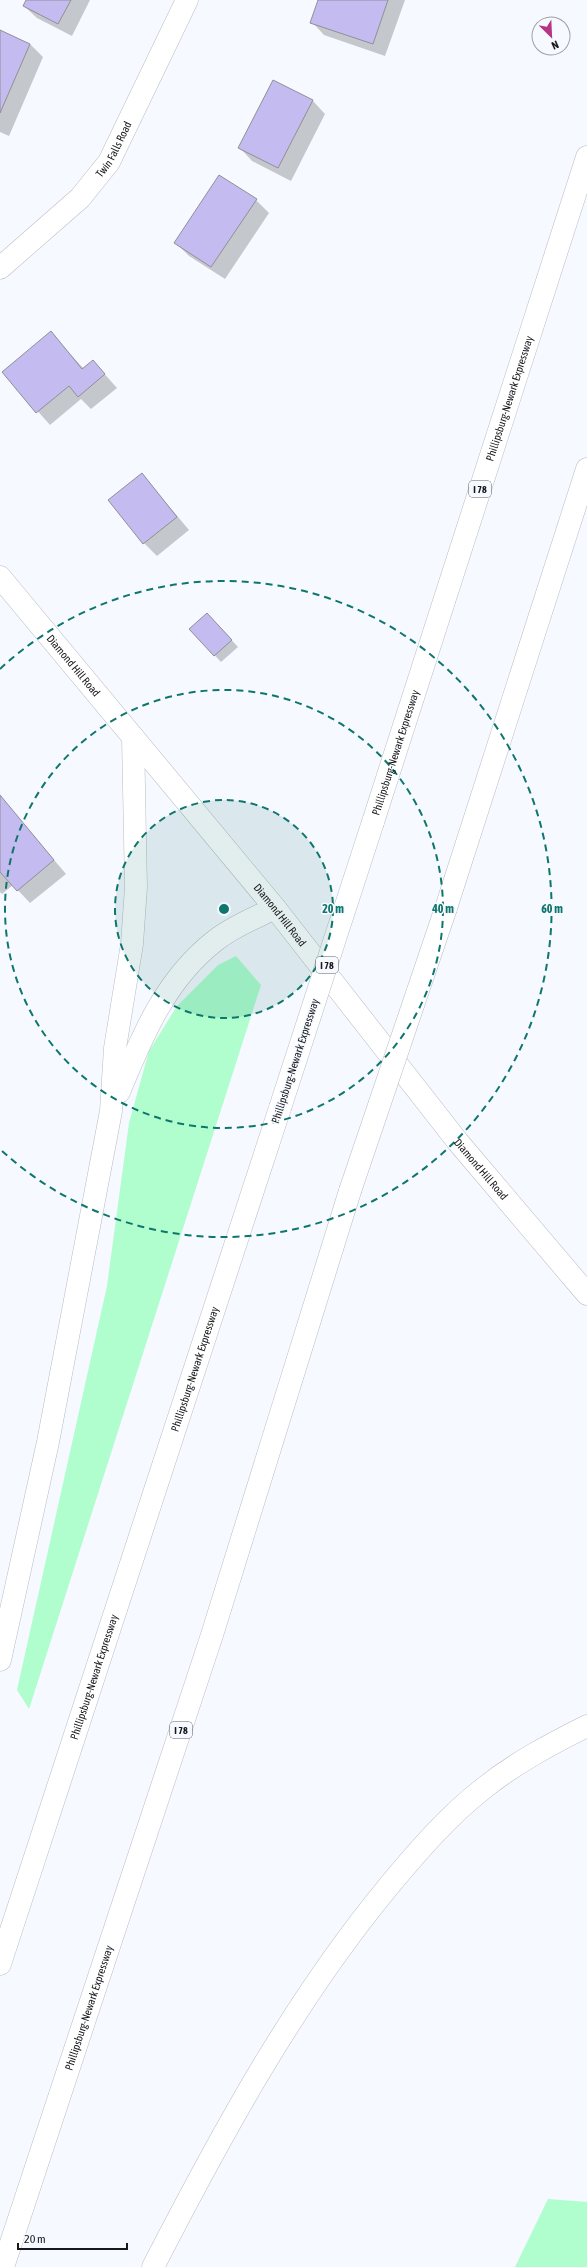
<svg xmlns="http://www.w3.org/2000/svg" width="587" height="2267" font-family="'Asap Condensed',sans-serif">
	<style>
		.green { fill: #b0fdce }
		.shadow { fill: #0003 }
		.building { fill: #c4bbf1; stroke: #908f95 }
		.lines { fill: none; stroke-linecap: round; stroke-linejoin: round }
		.minor-casing { stroke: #b9bcc1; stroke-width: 23 }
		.major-casing { stroke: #b9bcc1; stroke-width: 23 }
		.highway-casing { stroke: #b9bcc1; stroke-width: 23 }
		.minor { stroke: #fff; stroke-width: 22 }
		.major { stroke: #fff; stroke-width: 22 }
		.highway { stroke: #fff; stroke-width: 22 }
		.highway-bridge-casing { stroke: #b9bcc1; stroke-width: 23; stroke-linecap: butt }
		.highway-bridge { stroke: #fff; stroke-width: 22 }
		.ring { fill: none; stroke: #0f766e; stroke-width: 2; stroke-dasharray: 7 5 }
		.labels { text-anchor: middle; stroke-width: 3; stroke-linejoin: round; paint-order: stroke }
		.shield { fill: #f6f9ff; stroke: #5a5c5f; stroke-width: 1 }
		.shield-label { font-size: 10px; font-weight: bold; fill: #17181a }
		.street-label { font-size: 11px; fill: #17181a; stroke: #f6f9ff }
		.centre { fill: #0f766e; stroke: #f6f9ff; stroke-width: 2 }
		.ring-label { font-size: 12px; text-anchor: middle; font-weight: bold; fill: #0f766e; stroke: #f6f9ff; stroke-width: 3; stroke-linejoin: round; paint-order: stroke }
	</style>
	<rect width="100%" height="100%" fill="#f6f9ff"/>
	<path class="green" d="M236 956 261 985 29 1709 17 1690 107 1286 129 1123 149 1051 177 1006 218 965Z
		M548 2199 587 2202V2267H515Z"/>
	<path class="shadow" d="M27 0H90L72 36 37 18 24 6Z
		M319 0H405L385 56 324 35 312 22Z
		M0 31 30 44 43 57 9 136 0 132Z
		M274 81 313 101 325 114 291 181 252 161 240 148Z
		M256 200 269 213 225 279 189 256 176 243Z
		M51 333 84 369 93 361 117 388 91 409 81 399 50 425 3 372Z
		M142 474 189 530 157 556 144 543Z
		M214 621 238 647 221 662 190 629Z
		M0 796 66 874 30 903 13 885 2 894 0 892Z"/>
	<path class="building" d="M26 0H71L58 24 23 6Z
		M318 0H388L373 44 310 23Z
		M0 30 30 44 0 113Z
		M273 80 313 100 278 168 238 148Z
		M219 175 257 199 211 267 174 243Z
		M51 331 82 369 93 360 105 374 78 397 69 386 36 413 2 372Z
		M142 473 177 517 143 544 108 500Z
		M207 613 232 640 214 656 189 629Z
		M0 795 54 860 17 891 0 872Z"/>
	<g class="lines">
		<g class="minor-casing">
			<g id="minor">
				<path id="s1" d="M0 268 80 198 109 162 187 0"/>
			</g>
		</g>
		<g class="major-casing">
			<g id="major">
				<path id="s2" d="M0 577 275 908 458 1142 587 1294"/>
			</g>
		</g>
		<g class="highway-casing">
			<g id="highway">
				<path id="s3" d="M373 822 587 157"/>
				<path d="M446 908 587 469"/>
				<path d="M119 1092C142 1036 166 978 216 940 234 926 255 918 275 908"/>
				<path d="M0 1660 48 1442 111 1111 115 1048 132 944 136 887 133 737"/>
				<path id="s4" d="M0 1964 280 1108"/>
				<path id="s5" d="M3 2267 212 1635 350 1191"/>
				<path d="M153 2267C221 2135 293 2002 388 1887 417 1852 448 1816 484 1788 515 1763 551 1744 587 1726"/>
			</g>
		</g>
		<use href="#minor" class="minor"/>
		<use href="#major" class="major"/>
		<use href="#highway" class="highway"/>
		<g class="highway-bridge-casing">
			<path id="highway-bridge" d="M280 1108 373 822
				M350 1191 446 908"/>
		</g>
		<use href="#highway-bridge" class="highway-bridge"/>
	</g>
	<circle cx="224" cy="909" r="109" fill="#0f766e" fill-opacity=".12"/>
	<g class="ring">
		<circle cx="224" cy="909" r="109"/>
		<circle cx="224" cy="909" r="219"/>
		<path d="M0 669A328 328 0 1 1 0 1149"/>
	</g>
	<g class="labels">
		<g class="shield">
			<rect x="469" y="481" width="22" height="16" rx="3"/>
			<rect x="316" y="957" width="22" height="16" rx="3"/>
			<rect x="170" y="1722" width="22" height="16" rx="3"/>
		</g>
		<g class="shield-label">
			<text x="480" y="493">I 78</text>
			<text x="327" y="969">I 78</text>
			<text x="181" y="1734">I 78</text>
		</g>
		<g class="street-label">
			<text dy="4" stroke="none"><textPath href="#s1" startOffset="166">Twin Falls Road</textPath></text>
			<text dy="4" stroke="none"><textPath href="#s3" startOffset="445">Phillipsburg-Newark Expressway</textPath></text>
			<text dy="4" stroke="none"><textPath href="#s2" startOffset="115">Diamond Hill Road</textPath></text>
			<text dy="4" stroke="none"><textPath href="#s3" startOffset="73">Phillipsburg-Newark Expressway</textPath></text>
			<text dy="4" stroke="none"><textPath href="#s2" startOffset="439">Diamond Hill Road</textPath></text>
			<text transform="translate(295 1061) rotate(-72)" y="4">Phillipsburg-Newark Expressway</text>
			<text dy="4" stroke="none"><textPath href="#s2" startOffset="763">Diamond Hill Road</textPath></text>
			<text dy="4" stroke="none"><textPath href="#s4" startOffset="626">Phillipsburg-Newark Expressway</textPath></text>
			<text dy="4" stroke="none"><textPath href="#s4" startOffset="302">Phillipsburg-Newark Expressway</textPath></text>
			<text dy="4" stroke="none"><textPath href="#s5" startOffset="273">Phillipsburg-Newark Expressway</textPath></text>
		</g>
	</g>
	<circle cx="224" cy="909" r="6" class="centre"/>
	<g class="ring-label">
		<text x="333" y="913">20 m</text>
		<text x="443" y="913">40 m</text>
		<text x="552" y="913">60 m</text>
	</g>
	<g transform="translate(551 36) rotate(156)"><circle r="19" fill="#f6f9ff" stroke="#9d9fa3"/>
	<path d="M0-3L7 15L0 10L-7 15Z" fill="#b53683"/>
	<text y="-6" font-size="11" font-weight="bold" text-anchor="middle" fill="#17181a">N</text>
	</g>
	<path d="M18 2243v6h109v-6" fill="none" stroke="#17181a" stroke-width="2"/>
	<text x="24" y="2243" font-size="12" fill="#17181a" stroke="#f6f9ff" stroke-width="3" paint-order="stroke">20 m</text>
</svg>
